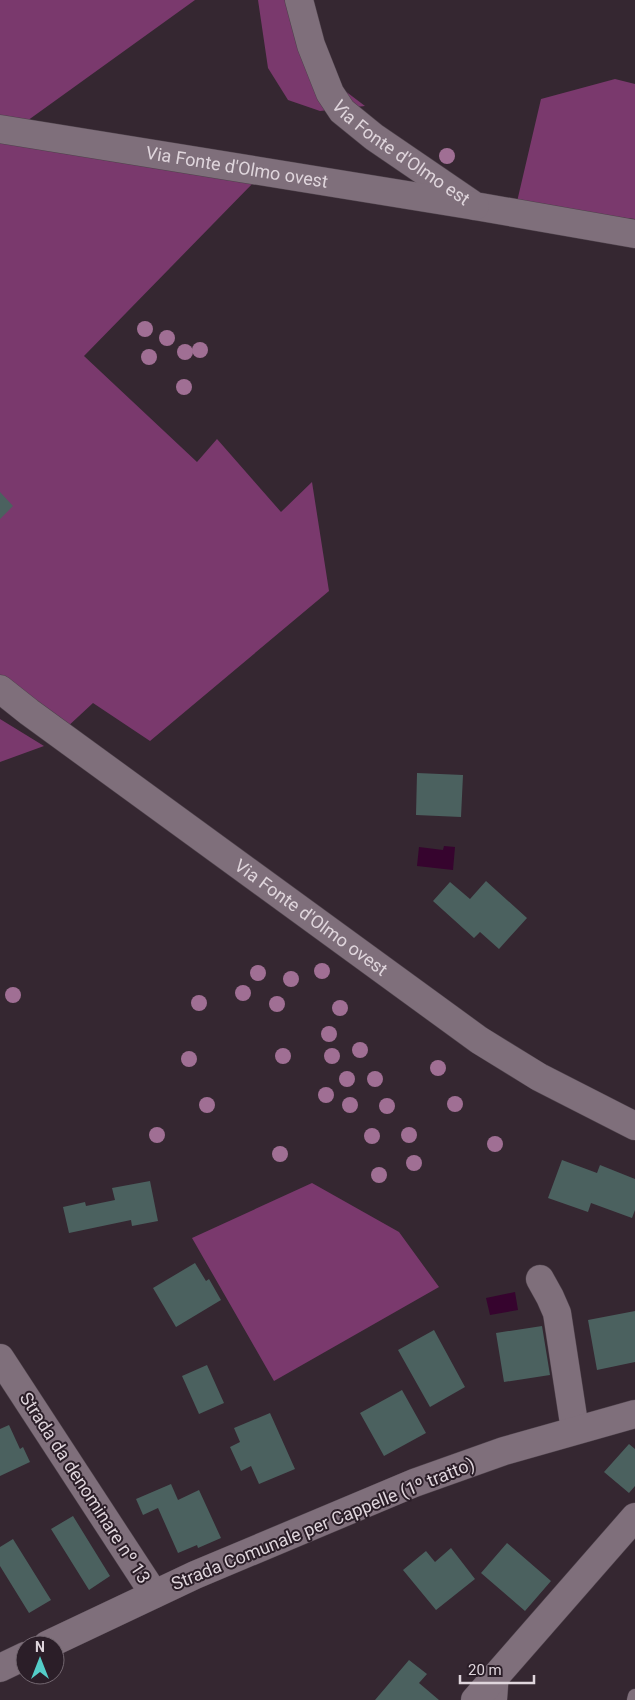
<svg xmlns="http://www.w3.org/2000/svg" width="635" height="1700" font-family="Roboto,sans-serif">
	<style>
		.green { fill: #7a396d }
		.water { fill: #36042e }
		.building { fill: #4b615f }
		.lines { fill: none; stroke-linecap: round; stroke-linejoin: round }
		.service-casing { stroke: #4f434c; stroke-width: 15 }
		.minor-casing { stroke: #4f434c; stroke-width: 29 }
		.tertiary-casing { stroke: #4f434c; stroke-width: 29 }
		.service { stroke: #7f6f7b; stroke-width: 14 }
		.minor { stroke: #7f6f7b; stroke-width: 28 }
		.tertiary { stroke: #7f6f7b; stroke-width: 28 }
		.tree { fill: #a06f94 }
		.labels { text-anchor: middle; stroke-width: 4; stroke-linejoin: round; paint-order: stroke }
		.street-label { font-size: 18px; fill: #dfd5dc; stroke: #2b1e28 }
	</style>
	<rect width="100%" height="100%" fill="#352731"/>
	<path class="green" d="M0 0H195L20 126 0 123Z
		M258 0H313L332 81 365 106 320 111 288 100 268 68Z
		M615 79 635 84V219L516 206 541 99Z
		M0 141 255 181 84 356 197 462 217 439 281 512 312 482 329 591 150 741 93 703 65 729 0 675Z
		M0 719 44 746 0 762Z
		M312 1183 399 1232 439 1287 274 1381 192 1238Z"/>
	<path class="water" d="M444 846 455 847 453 870 417 866 419 847 443 850Z
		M515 1292 518 1310 490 1315 486 1298Z"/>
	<path class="building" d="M0 492 13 506 0 519Z
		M417 773 463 775 461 817 416 815Z
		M486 881 527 918 499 949 480 932 474 938 433 901 450 882 470 899Z
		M562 1160 597 1173 600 1165 635 1179V1210L632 1218 591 1203 588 1212 548 1198Z
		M150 1181 158 1221 132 1226 131 1220 69 1233 63 1207 85 1202 86 1206 115 1200 112 1188Z
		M195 1263 206 1281 209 1279 221 1300 176 1327 153 1288Z
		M635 1311V1362L597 1370 588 1320Z
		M542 1326 550 1375 504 1382 496 1333Z
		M434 1330 465 1387 430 1407 398 1350Z
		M207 1365 224 1403 199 1414 182 1376Z
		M402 1390 426 1433 384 1456 360 1413Z
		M270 1413 295 1469 259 1484 251 1466 241 1471 230 1447 240 1442 234 1428Z
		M9 1425 20 1449 23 1447 30 1462 0 1476V1429Z
		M629 1444 635 1449V1486L629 1493 604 1472Z
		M171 1484 178 1500 199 1490 221 1538 198 1548 197 1545 178 1553 158 1508 143 1515 136 1499Z
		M73 1516 110 1576 89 1590 51 1529Z
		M13 1539 51 1600 29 1613 0 1566V1547Z
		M507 1543 551 1581 525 1611 481 1573Z
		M451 1548 475 1579 436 1610 403 1570 426 1551 435 1562Z
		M409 1660 427 1674 419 1683 439 1700H375Z"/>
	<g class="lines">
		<g class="service-casing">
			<path id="service" d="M500 1700 502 1673
				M634 1700 635 1696"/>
		</g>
		<g class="minor-casing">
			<g id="minor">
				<path id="s1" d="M299 0 311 45 330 93 342 111 374 137 475 206 635 234"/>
				<path id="s2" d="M0 129 475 206"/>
				<path id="s3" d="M0 689 29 712 479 1040 539 1077 635 1126"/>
				<path d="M540 1279 550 1297 557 1313 575 1430"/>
				<path d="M0 1358 154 1594"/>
				<path d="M47 1645 195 1575 414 1483 504 1451 635 1414"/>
				<path d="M0 1668 25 1656"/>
			</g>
		</g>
		<g class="tertiary-casing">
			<path id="tertiary" d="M475 1700 635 1517"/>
		</g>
		<use href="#service" class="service"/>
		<use href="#minor" class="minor"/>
		<use href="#tertiary" class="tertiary"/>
	</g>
	<g class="tree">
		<circle cx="447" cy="156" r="8"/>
		<circle cx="145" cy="329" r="8"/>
		<circle cx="167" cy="338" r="8"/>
		<circle cx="200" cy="350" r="8"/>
		<circle cx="185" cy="352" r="8"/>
		<circle cx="149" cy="357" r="8"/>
		<circle cx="184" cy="387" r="8"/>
		<circle cx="322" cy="971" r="8"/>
		<circle cx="258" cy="973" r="8"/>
		<circle cx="291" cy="979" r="8"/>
		<circle cx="243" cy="993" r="8"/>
		<circle cx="13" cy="995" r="8"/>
		<circle cx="199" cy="1003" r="8"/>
		<circle cx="277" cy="1004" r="8"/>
		<circle cx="340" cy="1008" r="8"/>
		<circle cx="329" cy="1034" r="8"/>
		<circle cx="360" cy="1050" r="8"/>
		<circle cx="283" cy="1056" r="8"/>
		<circle cx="332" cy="1056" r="8"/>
		<circle cx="189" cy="1059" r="8"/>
		<circle cx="438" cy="1068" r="8"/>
		<circle cx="347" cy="1079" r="8"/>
		<circle cx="375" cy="1079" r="8"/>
		<circle cx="326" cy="1095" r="8"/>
		<circle cx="455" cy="1104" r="8"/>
		<circle cx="207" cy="1105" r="8"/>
		<circle cx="350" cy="1105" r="8"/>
		<circle cx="387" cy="1106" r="8"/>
		<circle cx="157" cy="1135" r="8"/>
		<circle cx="409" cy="1135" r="8"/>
		<circle cx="372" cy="1136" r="8"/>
		<circle cx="495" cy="1144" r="8"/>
		<circle cx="280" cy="1154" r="8"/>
		<circle cx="414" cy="1163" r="8"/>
		<circle cx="379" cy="1175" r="8"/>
	</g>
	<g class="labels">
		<g class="street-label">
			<text dy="6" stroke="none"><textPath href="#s1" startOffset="192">Via Fonte d'Olmo est</textPath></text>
			<text dy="6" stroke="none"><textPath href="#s2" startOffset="240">Via Fonte d'Olmo ovest</textPath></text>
			<text dy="6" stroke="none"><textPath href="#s3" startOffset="386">Via Fonte d'Olmo ovest</textPath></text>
			<text transform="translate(85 1488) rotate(57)" y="6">Strada da denominare nº 13</text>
			<text transform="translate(323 1524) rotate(-22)" y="6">Strada Comunale per Cappelle (1º tratto)</text>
		</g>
	</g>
	<g transform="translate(40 1660)"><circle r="24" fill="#2b1e28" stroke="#736770"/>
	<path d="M0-4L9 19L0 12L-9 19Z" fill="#54cdc8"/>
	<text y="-8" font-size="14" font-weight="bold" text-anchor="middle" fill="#dfd5dc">N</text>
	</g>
	<path d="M460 1675v8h74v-8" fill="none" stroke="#dfd5dc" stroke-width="2.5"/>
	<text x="468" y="1675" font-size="15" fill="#dfd5dc" stroke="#2b1e28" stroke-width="4" paint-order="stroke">20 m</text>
</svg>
